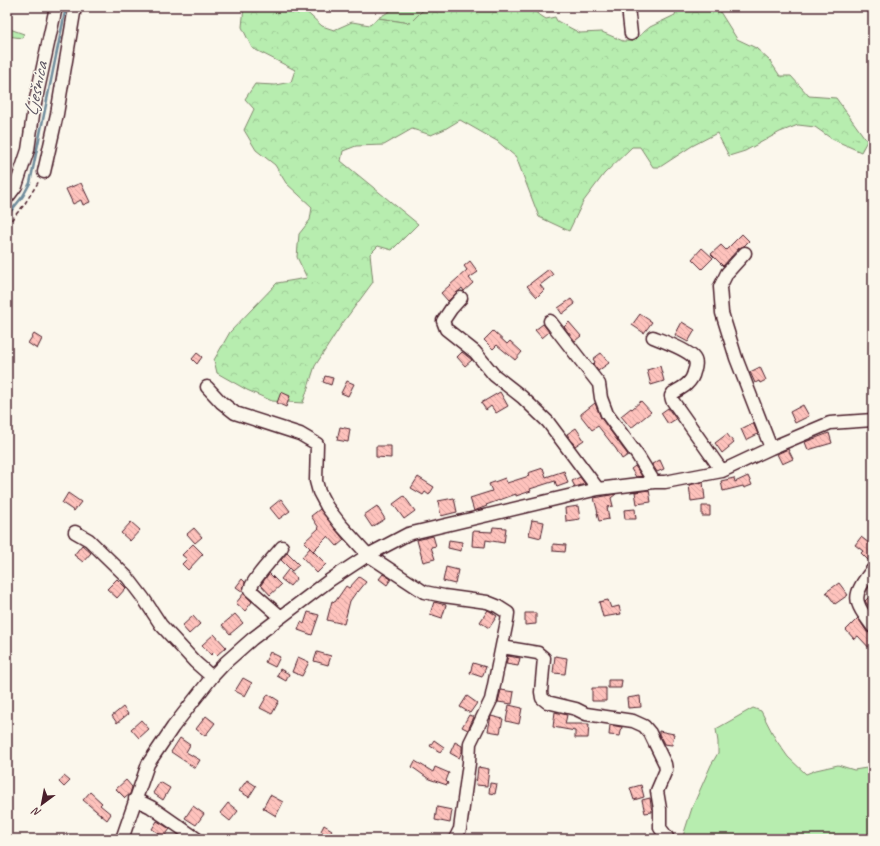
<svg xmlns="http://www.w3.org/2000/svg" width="880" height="846" font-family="Caveat,sans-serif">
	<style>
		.green { fill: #b7edaf; stroke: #80866d }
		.forest { fill: url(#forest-crowns); stroke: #80866d }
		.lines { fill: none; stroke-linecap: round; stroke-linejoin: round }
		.stream { stroke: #6f8c9c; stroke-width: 2.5 }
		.building { fill: url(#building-back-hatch); stroke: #4a1f2b }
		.minor-casing { stroke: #4a1f2b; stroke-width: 15 }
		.path { stroke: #4a1f2b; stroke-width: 1.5; stroke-dasharray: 4 3; stroke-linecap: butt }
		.minor { stroke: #fbf7ec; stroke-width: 12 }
		.labels { text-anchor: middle; stroke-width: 3; stroke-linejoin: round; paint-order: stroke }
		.water-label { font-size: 20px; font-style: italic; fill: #5d5663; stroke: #fbf7ec }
	</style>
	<defs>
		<pattern id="forest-crowns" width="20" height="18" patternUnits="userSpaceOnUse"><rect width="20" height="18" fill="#b7edaf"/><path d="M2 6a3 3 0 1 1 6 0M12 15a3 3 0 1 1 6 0" fill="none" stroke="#9fcb97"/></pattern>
		<pattern id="building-back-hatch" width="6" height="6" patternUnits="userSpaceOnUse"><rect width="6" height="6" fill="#fec2bc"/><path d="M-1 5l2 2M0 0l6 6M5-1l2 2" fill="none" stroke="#dba6a2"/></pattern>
	</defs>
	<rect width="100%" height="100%" fill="#fbf7ec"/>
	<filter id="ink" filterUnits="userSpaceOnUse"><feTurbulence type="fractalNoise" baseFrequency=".025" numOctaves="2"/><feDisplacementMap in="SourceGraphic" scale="8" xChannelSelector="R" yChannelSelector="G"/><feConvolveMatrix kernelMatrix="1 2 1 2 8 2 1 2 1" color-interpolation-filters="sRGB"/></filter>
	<g filter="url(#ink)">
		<path class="green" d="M397 7H428L421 12 410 23 378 18Z
			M7 28 24 34 22 38 7 36Z
			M753 708 761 711 776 740 788 757 806 774 816 770 838 765 854 770 873 767V839H682L692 808 711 765 718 753V742L716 729Z"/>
		<path class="forest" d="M244 7H301L322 26 334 30 352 22 370 25 378 18 410 23 421 12 428 7H530L532 10 546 19 555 17 557 21 580 33 602 32 623 41H633L650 27 675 15 676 11 674 7H717L737 39 756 48 770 61 780 76H791L809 96 836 98 867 141 861 152 832 139 815 127 798 125 780 132 745 151 729 156 717 133 692 146 660 167H653L640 147H632L604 174 583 202 569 231 539 217 516 157 497 141 460 120 445 129 431 135 412 129 384 145 356 146 343 151 341 161 418 224 392 250 378 246 370 254 373 282 342 324 315 366 303 403 272 401 247 390 217 373 214 360 230 332 277 283 307 278 297 257 299 234 310 220 312 207 286 183 275 165 256 150 244 130 254 109 245 99 255 84 275 85 291 82 295 70 252 48 242 27Z"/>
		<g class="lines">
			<path class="stream" d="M7 216 23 196 30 183 66 7"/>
		</g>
		<path class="building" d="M81 183 90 202 83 205 81 200 73 204 66 189Z
			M742 234 749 241 744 246 739 248 723 266 711 254 721 245 726 250Z
			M702 248 713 258 702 269 692 259Z
			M470 261 478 272 469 278 473 283 464 291 462 288 448 301 441 293 467 270 464 266Z
			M549 269 553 275 540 285 544 290 537 297 527 286Z
			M571 299 575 304 562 314 558 308Z
			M640 314 652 322 644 333 632 325Z
			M569 322 581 336 575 341 564 327Z
			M682 322 695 330 688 342 675 335Z
			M543 324 549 332 542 338 535 330Z
			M493 331 507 344 510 341 522 352 515 360 497 345 493 349 484 340Z
			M34 334 42 339 37 349 28 343Z
			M462 352 472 360 465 366 457 357Z
			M197 353 202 357 197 364 192 359Z
			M601 353 609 363 598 371 593 364 595 362 593 359Z
			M660 366 664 381 651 385 647 370Z
			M760 367 766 380 760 383 759 381 755 383 750 372Z
			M325 376 333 378 331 385 323 382Z
			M347 381 354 384 348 396 341 393Z
			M281 392 290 396 286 407 277 403Z
			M500 392 508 406 496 413 491 406 486 410 481 403Z
			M641 401 651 412 631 428 621 416 631 408 632 409Z
			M595 403 601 418 628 455 622 459 616 449 598 426 592 430 581 416V414Z
			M803 405 809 416 795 423 790 412Z
			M668 408 676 419 668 424 661 413Z
			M753 423 758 434 746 440 741 429Z
			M340 427 350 429 348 442 337 440Z
			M576 428 584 440 575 446 567 434Z
			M829 433 832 443 808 450 805 442Z
			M727 434 734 443 722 453 715 443Z
			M376 446H391V458L376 457Z
			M788 449 793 459 782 464 777 454Z
			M660 460 664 469 657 472 652 464Z
			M635 466 642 476 636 477 631 469Z
			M543 468 546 477 564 471 568 483 557 487 555 481 530 489 531 491 516 496V494L486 505 487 506 474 511 470 498 492 491 489 484 505 478 507 483 529 476 528 473Z
			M748 476 752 485 744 488 743 486 723 491 721 481 734 478 735 482Z
			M418 477 434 487 429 495 425 492 423 495 411 488Z
			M580 477 585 484 575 487 572 481Z
			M703 482 705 499 691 501 689 485Z
			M649 490 651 502 637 504 635 492Z
			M68 493 81 502 74 511 62 503Z
			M616 494 611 498 613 506 607 507 609 519 599 521 597 513H598L594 498Z
			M404 496 415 511 404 519 393 504Z
			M454 498 457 512 441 516 438 501Z
			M281 499 290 511 279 519 270 508Z
			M377 506 385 519 372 527 364 515Z
			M578 506 580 519 566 521 565 508Z
			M702 506H710V516H702Z
			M320 509 344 540 337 546 328 536 313 551 304 542 319 528 311 516Z
			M635 509 636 519H625L624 510Z
			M532 520 544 522 541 538 529 535Z
			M131 522 140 530 130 541 121 533Z
			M493 527 506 528 504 543 486 540 485 547 472 546 473 531 492 532Z
			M194 528 202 537 195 543 187 534Z
			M433 536 436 546 431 547 435 559 423 562 417 540Z
			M861 537 873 546V559L870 562 861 553 863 551 855 545Z
			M449 540 462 542 461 551 448 548Z
			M193 544 203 554 188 570 182 564 187 559 182 555Z
			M553 544 566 545 565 552 553 551Z
			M82 545 91 553 83 562 74 555Z
			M310 548 326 564 317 573 302 557Z
			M287 553 299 565 292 571 281 560Z
			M446 567 458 570 455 584 443 581Z
			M288 570 297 578 290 586 281 579Z
			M269 573 281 585 270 595 261 585Z
			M383 574 391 579 387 585 379 579Z
			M359 577 366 582 358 592 357 591 350 601 344 624 327 620 332 601 335 602 346 586 349 588Z
			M117 579 126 588 117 598 107 589Z
			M242 579 245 582 243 592 236 587Z
			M839 583 848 595 835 604 826 592Z
			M244 593 252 602 245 611 236 603Z
			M873 593V613L865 601Z
			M608 600 611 608 619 606 621 614 603 617 599 602Z
			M434 602 446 605 442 618 430 614Z
			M488 610 497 616 489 628 480 622Z
			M308 612 319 615 312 635 298 630 301 622 304 624Z
			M525 613H536V624L525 625Z
			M235 614 243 623 230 634 222 625Z
			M193 616 200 624 189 634 182 626Z
			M858 618 867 632 873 634V652L858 636 854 639 846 630Z
			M214 634 226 647 217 655 214 652 211 655 202 645Z
			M270 652 280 657 275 667 265 662Z
			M317 652 331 656 328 665 314 661Z
			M508 656 520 658 518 666 506 664Z
			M555 656 567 658 565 674 553 673Z
			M298 657 309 662 302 676 292 672Z
			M473 663 486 667 482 677 470 673Z
			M280 669 289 674 286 681 277 676Z
			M243 678 252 683 245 696 235 691Z
			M608 680H622L621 688H608Z
			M592 688H606V701H592Z
			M501 690 514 692 512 704 498 702Z
			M268 694 279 701 272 714 260 708Z
			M467 696 477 703 470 713 460 707Z
			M640 696 641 707 628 708 627 698Z
			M509 705 522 708 519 724 506 721Z
			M123 707 128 714 117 723 112 716Z
			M555 712 567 715 565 724H589L588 738H575V731L553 727Z
			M469 715 474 717 468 730 462 727Z
			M206 716 215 723 205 736 196 729Z
			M491 716 503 719 500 733 488 731Z
			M141 720 149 729 139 738 131 729Z
			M610 725 622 727 620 736 609 735Z
			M659 731 674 734 672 745 664 744 659 734Z
			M180 738 190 745 186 752 200 760 195 768 171 752Z
			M434 740 444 747 440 752 430 746Z
			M455 742 462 746V752L459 758 450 753Z
			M415 761 433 772 435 767 449 773 446 781 448 783 447 785 429 779 412 767Z
			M478 767 489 769 487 786 476 785Z
			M64 776 70 781 64 787 59 782Z
			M126 780 132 787 130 794 125 798 116 789Z
			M247 780 256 786 249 797 239 791Z
			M160 782 170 788 163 800 153 793Z
			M490 783 497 784 495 794 489 793Z
			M641 785 644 797 634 800 630 788Z
			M90 792 102 803 100 805 111 814 107 820 83 800Z
			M270 795 283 802 276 816 263 808Z
			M650 798 652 812 645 813 642 800Z
			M228 803 238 811 230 821 220 813Z
			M193 806 204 814 196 825 185 818Z
			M437 807 452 810 450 823 435 820Z
			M157 821 170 829 164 837 152 829Z
			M324 825 332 830 328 836 321 831Z"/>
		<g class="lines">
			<g class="minor-casing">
				<path id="minor" d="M628 7 631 34
					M44 172 57 114 75 7
					M7 198 16 186 28 150 34 108 56 7
					M745 253 727 273 720 287 722 313 736 358 771 448
					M461 298 451 309 443 321 446 329 475 352 494 375 522 397 548 422 598 489
					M550 321 599 384 601 398 607 414 638 456 654 482
					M653 337C663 341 686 349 693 357 697 361 696 367 694 372 692 383 682 388 673 393L671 396 672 400 722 471
					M207 387 221 402 235 413 300 434 317 444 316 481 319 492 327 507 340 524 368 555 424 592 444 596 487 602 497 606 508 613 507 621 491 700 470 743 469 763 460 829 455 839
					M75 532 89 540 128 578 144 599 161 625 195 662 212 677
					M873 569C851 597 853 600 873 627
					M281 617 250 590C251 581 275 556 282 547
					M502 647 538 653 544 658 541 692 542 698 547 702 576 709 586 714 633 721 644 726 650 733 665 764 666 770 657 791 660 809V828L667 837
					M135 799 151 807 197 839
					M122 839 148 764 173 727 212 677 226 662 252 639 330 580 368 555 408 534 598 489 654 482H665L722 471 771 448 830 423 873 420"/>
			</g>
			<path class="path" d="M7 225 24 205 39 181"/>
			<use href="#minor" class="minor"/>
		</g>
	</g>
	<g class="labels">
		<g class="water-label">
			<text transform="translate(35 89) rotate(-78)" y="7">Lješnica</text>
		</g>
	</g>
	<rect width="880" height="846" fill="none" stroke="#fbf7ec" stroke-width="24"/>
	<rect x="12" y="12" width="856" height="822" fill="none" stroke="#4a1f2b" stroke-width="1.5" filter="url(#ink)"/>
	<g transform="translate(42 804) rotate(212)" stroke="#fbf7ec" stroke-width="3" paint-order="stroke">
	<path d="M0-3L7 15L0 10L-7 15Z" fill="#4a1f2b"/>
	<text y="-6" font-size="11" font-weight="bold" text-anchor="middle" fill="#4a1f2b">N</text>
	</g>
</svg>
